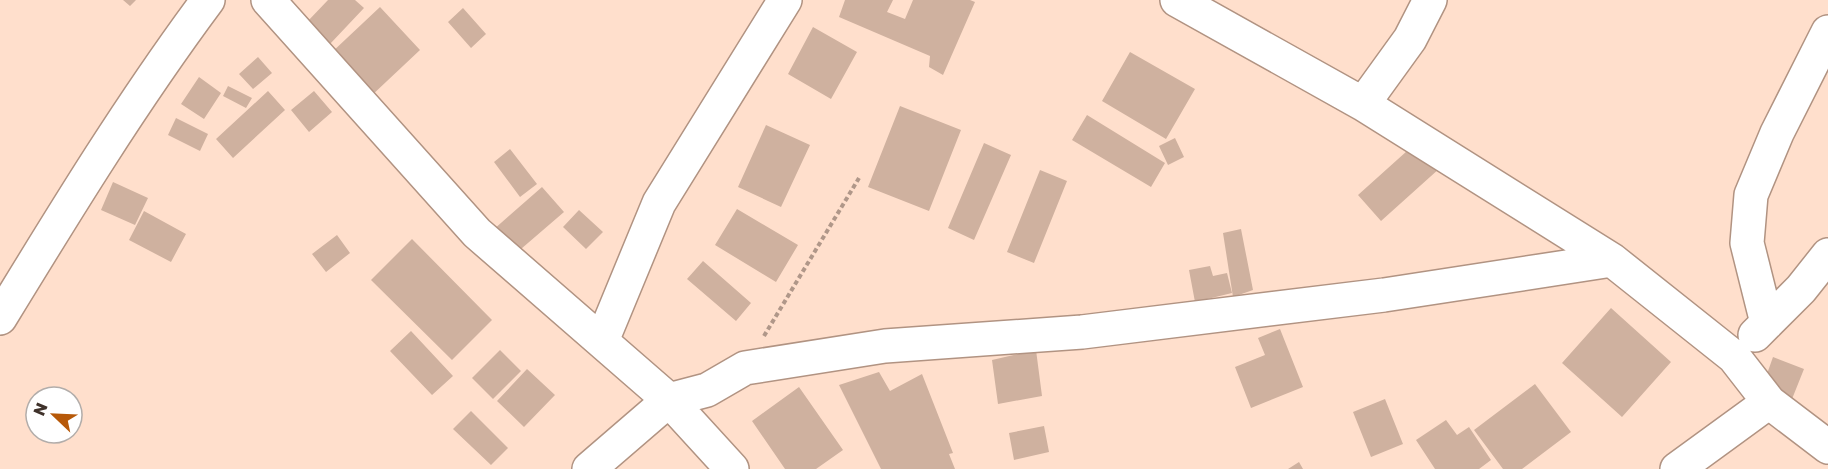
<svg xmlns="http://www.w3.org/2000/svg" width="1828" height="469" font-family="'Golos Text',sans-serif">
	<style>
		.building { fill: #cfb19f }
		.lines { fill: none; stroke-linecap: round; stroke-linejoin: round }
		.minor-casing { stroke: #b19382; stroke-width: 36 }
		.path { stroke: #b09789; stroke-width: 4; stroke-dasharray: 4.5 3; stroke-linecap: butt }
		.minor { stroke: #fff; stroke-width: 33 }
	</style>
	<rect width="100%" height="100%" fill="#ffdfcc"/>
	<path class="building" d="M123 0H136L130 6Z
		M328 0H355L364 8 330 44 307 22Z
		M845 0H893L887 12 905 19 913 0H970L975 2 943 75 929 67 930 56 839 17Z
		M380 7 420 50 370 97 330 54Z
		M463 8 486 34 471 48 448 22Z
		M813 27 857 52 831 99 788 74Z
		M1130 52 1195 89 1166 139 1102 101Z
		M258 57 272 73 253 89 239 74Z
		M199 77 221 93 204 119 181 104Z
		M228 86 252 98 246 108 223 96Z
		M268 91 285 110 233 158 216 139Z
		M314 91 332 112 309 132 291 110Z
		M900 106 961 130 929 211 868 187Z
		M1087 115 1165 163 1151 187 1072 140Z
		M176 118 208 134 200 151 168 135Z
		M766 125 810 145 781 207 738 187Z
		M1175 138 1184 157 1168 165 1159 146Z
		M1417 142 1440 168 1381 221 1358 195Z
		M984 143 1011 155 974 240 948 228Z
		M510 149 537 184 520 197 494 162Z
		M1040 170 1067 181 1034 263 1007 252Z
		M113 182 148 198 135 225 101 210Z
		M542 187 564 212 514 255 493 230Z
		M737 209 798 245 776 282 715 245Z
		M579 210 603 232 586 249 563 227Z
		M144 211 186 234 171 262 129 240Z
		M1241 229 1253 290 1233 297 1223 233Z
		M337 235 350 253 326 272 312 254Z
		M412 239 492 320 452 360 371 280Z
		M703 261 751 303 736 321 687 279Z
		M1210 266 1213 276 1227 273 1232 293 1195 302 1189 270Z
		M1611 308 1671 362 1622 417 1562 363Z
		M1280 329 1303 387 1251 408 1235 367 1265 355 1258 338Z
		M411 331 453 376 432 395 390 351Z
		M500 350 521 371 493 399 472 378Z
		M1036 350 1042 396 998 404 992 360Z
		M1773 357 1804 369 1792 399 1762 388Z
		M527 369 555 395 524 427 497 401Z
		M879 372 890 391 922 374 953 453 949 454 955 469H881L839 385Z
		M1535 384 1571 432 1522 469H1503L1474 430Z
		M799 387 843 450 816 469H785L752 421Z
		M1385 399 1403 444 1371 457 1353 412Z
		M471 411 508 448 491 465 453 429Z
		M1446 420 1457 435 1469 427 1491 460 1479 469H1435L1416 440Z
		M1044 426 1049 452 1014 460 1009 433Z
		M1299 462 1303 469H1288Z"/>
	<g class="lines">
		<g class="minor-casing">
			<path id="minor" d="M268 0 477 233 669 400 732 469
				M1177 0 1363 104 1612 260 1734 357 1769 402 1677 469
				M1363 104 1410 39 1430 0
				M0 318C66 210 132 102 208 0
				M1767 323 1747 243 1751 195 1777 133 1828 32
				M1755 335 1801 289 1828 255
				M602 341 659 203 785 0
				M1769 402 1828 447
				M589 469 669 400 707 390 745 368 885 346 1082 332 1384 295 1612 260"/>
		</g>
		<path class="path" d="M764 336 859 178"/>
		<use href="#minor" class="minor"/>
	</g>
	<g transform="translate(54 415) rotate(293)"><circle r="28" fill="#ffffff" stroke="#b2adaa" stroke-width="1.5"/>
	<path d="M0-4.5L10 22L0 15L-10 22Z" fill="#b75909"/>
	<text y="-9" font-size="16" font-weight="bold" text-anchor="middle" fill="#3f322b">N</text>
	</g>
</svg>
